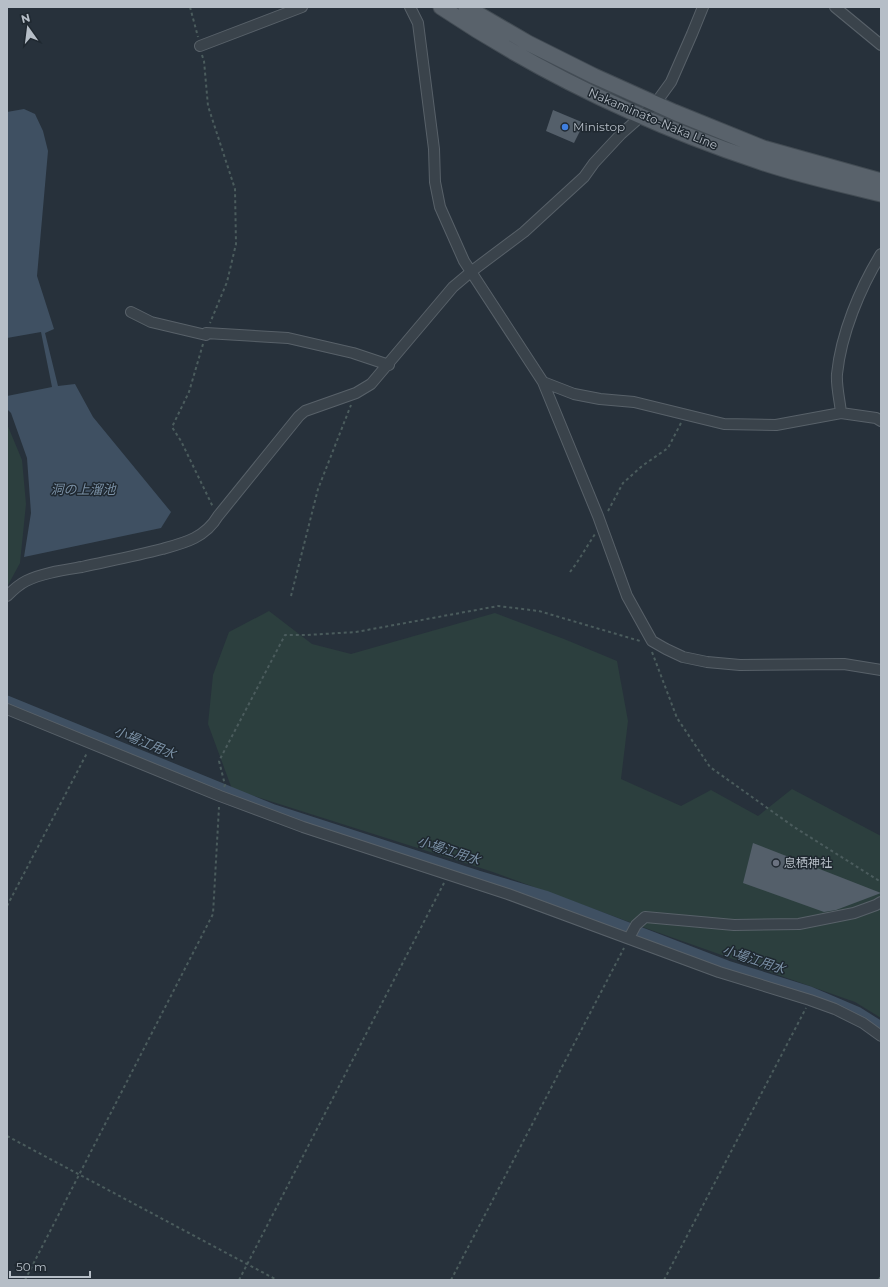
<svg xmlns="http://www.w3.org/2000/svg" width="888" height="1287" font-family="Montserrat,'Noto Sans JP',sans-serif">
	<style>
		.green { fill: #2c3f3e }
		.water { fill: #3f5062 }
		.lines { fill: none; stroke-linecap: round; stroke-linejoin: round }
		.canal { stroke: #3f5062; stroke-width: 11 }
		.building { fill: #545f6a }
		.street-casing { stroke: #586169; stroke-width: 12 }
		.primary-casing { stroke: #434c54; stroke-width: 17 }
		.path { stroke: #4b5c5d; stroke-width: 2; stroke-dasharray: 3 3; stroke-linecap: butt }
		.street { stroke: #3a434b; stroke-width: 10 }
		.primary { stroke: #59626b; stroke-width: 15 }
		.shop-dot { fill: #3f7fe0; stroke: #1f2830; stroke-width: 1.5 }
		.worship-dot { fill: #6b7280; stroke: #1f2830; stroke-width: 1.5 }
		.labels { text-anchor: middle; stroke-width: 3; stroke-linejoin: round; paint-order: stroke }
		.street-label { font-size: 12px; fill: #b6bec7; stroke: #1f2830 }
		.poi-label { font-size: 12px; fill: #b6bec7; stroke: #1f2830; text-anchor: start }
		.water-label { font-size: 13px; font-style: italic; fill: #7b91a6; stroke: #1f2830 }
	</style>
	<rect width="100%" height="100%" fill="#27313b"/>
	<path class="green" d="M7 424 22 460 26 504 20 563 7 587Z
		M269 611 312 644 351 654 495 613 564 639 617 661 628 721 621 779 681 806 711 790 758 816 792 789 881 836V1018L855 1002 651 930 490 871 232 789 208 724 213 675 229 632Z"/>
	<path class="water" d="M24 109 35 114 43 131 48 151 37 276 54 329 45 333 58 386 75 384 93 417 171 512 161 528 24 557 31 513 27 458 11 413 7 409V396L52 387 41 332 7 338V112Z"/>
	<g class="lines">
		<path class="canal" d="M7 701 274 810 478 876 545 896 727 966 810 992 857 1012 881 1027"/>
	</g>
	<path class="building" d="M553 110 584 123 574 143 546 131Z
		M753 843 881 893 836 910 824 912 743 883Z"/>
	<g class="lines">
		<g class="street-casing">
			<path id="street" d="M410 7 418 23 434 149 435 182 440 207 464 261 543 382 598 516 627 596 652 641 666 649 683 657 707 662 740 665 844 664 881 670
				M835 7 881 45
				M200 46 302 7
				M131 312 151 322 206 335V333L288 338 353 353 389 365
				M543 382 574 394 600 399 634 402 724 424 776 425 841 413 876 418 881 421
				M841 413C840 401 836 386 837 374 841 334 860 288 881 254
				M7 596C13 590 18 585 26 581 42 573 64 570 82 567 109 561 135 556 162 549 184 543 205 538 218 516L299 416 305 411 356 393 371 384 453 287 472 271 524 232 584 177 594 163 621 134 655 104 671 82 692 34 703 7
				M7 709 220 796 303 827 508 894 719 972 810 1000 835 1009 863 1023 881 1036
				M629 938 636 925 645 917 734 925 799 924 854 913 876 905 881 902"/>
		</g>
		<g class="primary-casing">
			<path id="primary" d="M441 7C538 72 648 124 758 161 798 175 840 184 881 194
				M466 7 528 43 594 76 674 112 763 148 881 181"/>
		</g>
		<path class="path" d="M190 7 198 37
			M202 55 204 61 208 106 235 189 236 244 227 282 210 323
			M203 344 189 392 172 427 181 441 213 507
			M608 511 623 483 642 466 668 448 681 423
			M570 572 576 564 595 534
			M291 596 318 489 351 405
			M652 652 677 718 710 767 794 827 881 882
			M224 787 225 785 219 761 285 635H307L356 632 498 606 539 611 640 641
			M7 906 87 753
			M7 1136 277 1280
			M25 1280 213 914 219 807
			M239 1280 444 883
			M451 1280 624 948
			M664 1280 806 1008
			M879 1280 881 1276"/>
		<use href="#street" class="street"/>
		<use href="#primary" class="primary"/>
	</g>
	<circle class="shop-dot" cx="565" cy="127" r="4"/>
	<circle class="worship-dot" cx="776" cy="863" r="4"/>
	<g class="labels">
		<g class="street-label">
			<text transform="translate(653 119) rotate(23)" y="4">Nakaminato-Naka Line</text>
		</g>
		<g class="poi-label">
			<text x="573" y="131">Ministop</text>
			<text x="784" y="867">息栖神社</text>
		</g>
		<g class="water-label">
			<text x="83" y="494">洞の上溜池</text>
			<text transform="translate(145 742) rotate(22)" y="5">小場江用水</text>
			<text transform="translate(449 850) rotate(18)" y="5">小場江用水</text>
			<text transform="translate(754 959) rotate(18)" y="5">小場江用水</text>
		</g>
	</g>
	<rect width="888" height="1287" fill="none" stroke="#b6bec7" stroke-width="16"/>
	<g transform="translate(28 28) rotate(346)" stroke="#1f2830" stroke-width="3" paint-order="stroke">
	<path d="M0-3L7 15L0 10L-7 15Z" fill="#b6bec7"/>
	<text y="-6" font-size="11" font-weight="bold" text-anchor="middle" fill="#b6bec7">N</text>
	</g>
	<path d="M10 1271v6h80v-6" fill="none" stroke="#b6bec7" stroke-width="2"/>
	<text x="16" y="1271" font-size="12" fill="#b6bec7" stroke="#1f2830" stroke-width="3" paint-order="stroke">50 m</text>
</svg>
